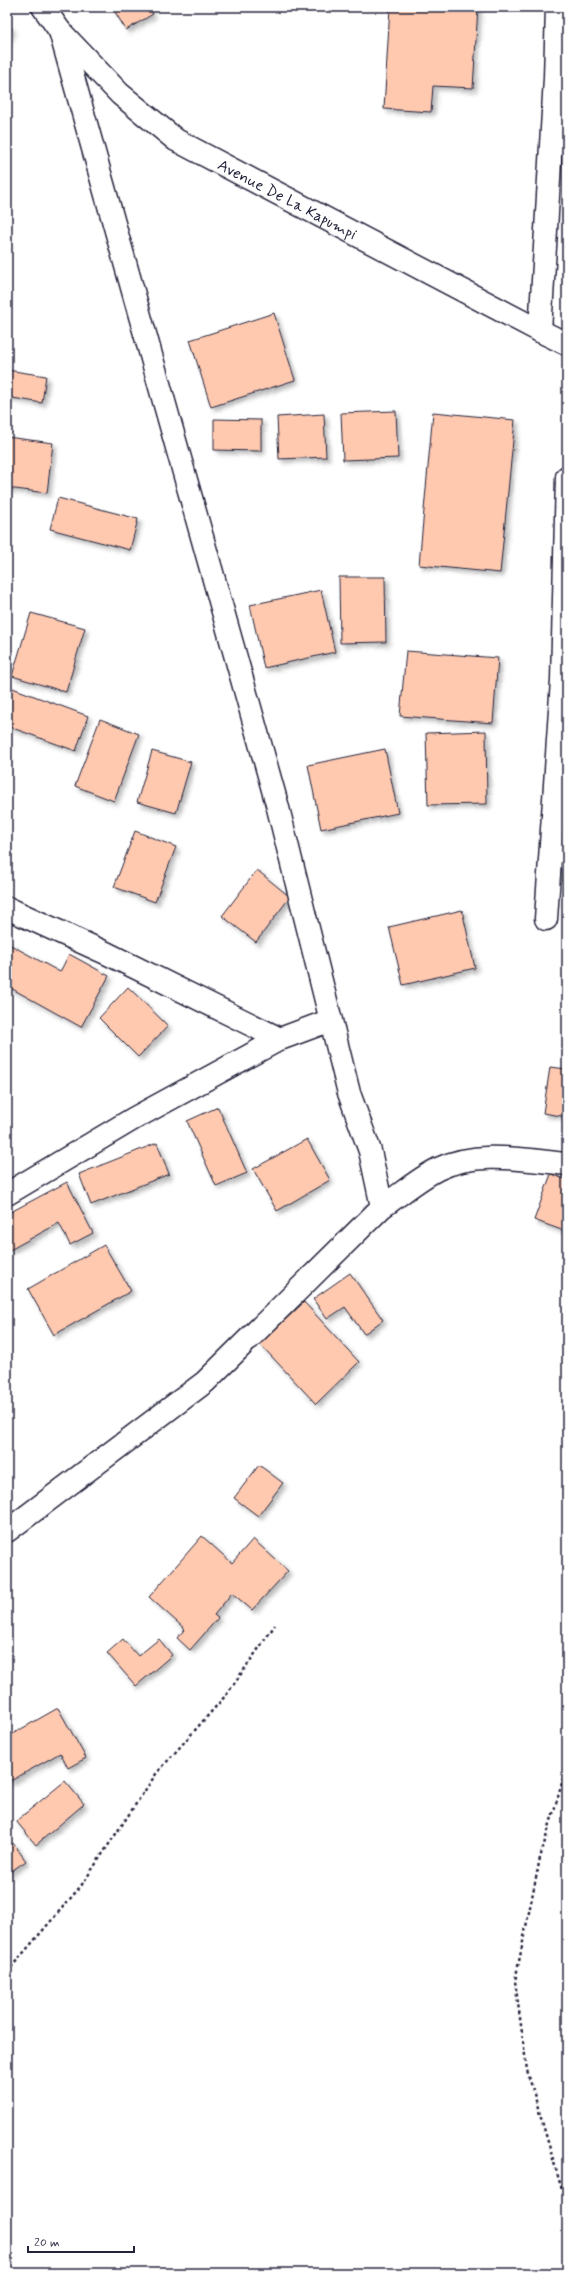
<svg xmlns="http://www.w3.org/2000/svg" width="574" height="2280" font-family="Mynerve,sans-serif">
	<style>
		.building { fill: #ffc9b0; stroke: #22223b; filter: url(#shadow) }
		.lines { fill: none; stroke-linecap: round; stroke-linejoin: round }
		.minor-casing { stroke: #22223b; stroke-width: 25 }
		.secondary-casing { stroke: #22223b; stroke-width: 25 }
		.path { stroke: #22223b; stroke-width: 2.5; stroke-dasharray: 3 3; stroke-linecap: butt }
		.minor { stroke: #fff; stroke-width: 22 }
		.secondary { stroke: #fff; stroke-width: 22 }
		.labels { text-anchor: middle; stroke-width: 3; stroke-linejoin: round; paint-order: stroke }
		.street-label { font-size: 16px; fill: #22223b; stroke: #fff }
	</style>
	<defs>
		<filter id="shadow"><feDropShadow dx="3.5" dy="3.5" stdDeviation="2" flood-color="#0004"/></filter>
	</defs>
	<rect width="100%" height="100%" fill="#fff"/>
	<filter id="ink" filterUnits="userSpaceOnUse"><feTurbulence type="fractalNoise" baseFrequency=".025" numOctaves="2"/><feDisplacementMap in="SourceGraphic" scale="8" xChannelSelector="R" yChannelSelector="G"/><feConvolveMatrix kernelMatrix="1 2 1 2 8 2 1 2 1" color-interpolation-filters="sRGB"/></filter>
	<g filter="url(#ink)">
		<path class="building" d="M112 7H148L153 14 126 30Z
			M390 7H478L473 88 433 86 431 112 384 109Z
			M7 26 12 28 7 43Z
			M274 313 295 380 211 407 190 340Z
			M7 370 46 376 42 403 7 397Z
			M396 411 398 458 343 460 341 413Z
			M433 412 515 420 500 573 419 565Z
			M324 414 326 457 279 459 277 417Z
			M214 419 261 420V451L214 450Z
			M7 437 53 443 47 493 7 488Z
			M58 498 138 519 130 550 50 529Z
			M339 577H385L386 642 340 643Z
			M321 590 335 652 264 668 250 605Z
			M31 613 85 628 66 692 12 676Z
			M406 651 498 658 493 723 400 716Z
			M7 686 88 716 76 751 7 726Z
			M100 719 139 734 114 801 75 786Z
			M486 731 487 804 428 805 426 733Z
			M385 749 398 813 321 829 308 765Z
			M152 751 191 762 176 813 137 802Z
			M135 831 176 847 155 902 114 887Z
			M257 870 290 897 256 942 222 916Z
			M462 910 475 968 403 985 389 927Z
			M7 943 60 972 69 954 109 976 81 1027 7 986Z
			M567 960V983L563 982Z
			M128 987 168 1026 138 1057 99 1018Z
			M550 1067 567 1069V1117L543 1113Z
			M218 1107 247 1173 216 1186 187 1121Z
			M307 1139 330 1180 277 1211 253 1169Z
			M157 1143 169 1174 91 1205 79 1174Z
			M551 1174 567 1180V1232L534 1220Z
			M67 1182 93 1233 70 1245 59 1223 8 1251 7 1214Z
			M104 1245 131 1291 54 1335 28 1289Z
			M350 1273 383 1320 364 1334 345 1307 327 1319 313 1299Z
			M304 1302 359 1362 316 1404 260 1344Z
			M259 1465 283 1483 258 1516 234 1498Z
			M202 1536 232 1563 253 1539 288 1571 252 1610 232 1593 214 1615 218 1618 190 1650 177 1638 185 1629 149 1597Z
			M123 1639 138 1656 159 1639 172 1655 136 1686 107 1653Z
			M58 1708 86 1758 68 1768 60 1753 7 1783V1737Z
			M65 1781 84 1804 36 1845 16 1821Z
			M13 1843 26 1861 7 1874V1847Z"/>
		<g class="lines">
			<g class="minor-casing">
				<path id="minor" d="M540 331 555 78 557 7
					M7 908 108 954 280 1039
					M546 919 562 680 567 477
					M7 1194 133 1119 280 1039 331 1020
					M382 1207C400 1195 418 1179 438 1169 478 1150 524 1160 567 1164
					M7 1531 205 1382 382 1207 370 1151 349 1093 277 804 60 31"/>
			</g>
			<g class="secondary-casing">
				<g id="secondary">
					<path id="s1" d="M43 7 60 31 120 94 176 140 540 331 567 344"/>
				</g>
			</g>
			<path class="path" d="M567 1766 540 1858 515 1981 527 2070 567 2207
				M7 1972 81 1886 156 1774 227 1694 275 1625"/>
			<use href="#minor" class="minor"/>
			<use href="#secondary" class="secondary"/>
		</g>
	</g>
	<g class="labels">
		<g class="street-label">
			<text dy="6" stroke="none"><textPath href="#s1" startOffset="315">Avenue De La Kapumpi</textPath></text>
		</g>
	</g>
	<rect width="574" height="2280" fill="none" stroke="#fff" stroke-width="24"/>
	<rect x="12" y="12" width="550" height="2256" fill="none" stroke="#22223b" stroke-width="1.5" filter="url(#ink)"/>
	<path d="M28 2246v6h106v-6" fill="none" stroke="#22223b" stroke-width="2"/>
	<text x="34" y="2246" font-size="12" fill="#22223b" stroke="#ffffff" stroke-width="3" paint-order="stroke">20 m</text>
</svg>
